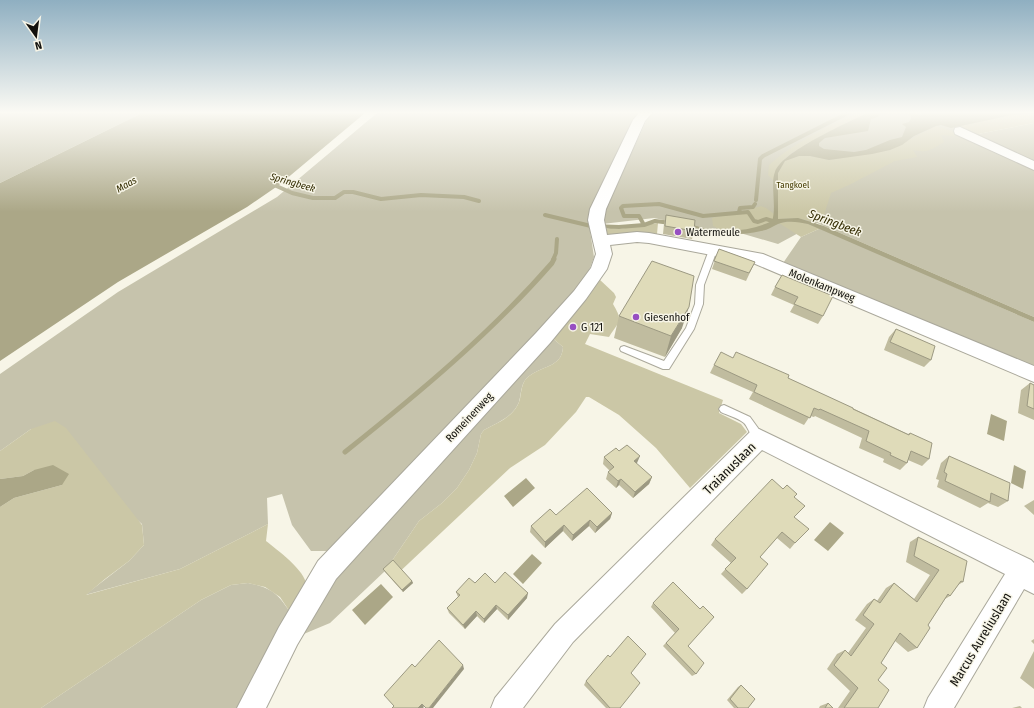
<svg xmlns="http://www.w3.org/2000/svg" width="1034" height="708" font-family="'Fira Sans Condensed',sans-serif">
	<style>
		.green { fill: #c6c3ac }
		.forest { fill: #cbc7a6 }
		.water { fill: #aba787 }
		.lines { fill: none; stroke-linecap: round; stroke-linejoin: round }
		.stream-far1 { stroke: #aba787; stroke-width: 4 }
		.stream { stroke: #aba787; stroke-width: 5 }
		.service-casing { stroke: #aaa89b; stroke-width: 2 }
		.minor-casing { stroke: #aaa89b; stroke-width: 2 }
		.service { fill: #fff; fill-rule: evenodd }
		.minor { fill: #fff; fill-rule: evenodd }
		.wall { fill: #c0bc9f }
		.shaded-wall { fill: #9c9982 }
		.building { fill: #dfdbb9; stroke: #9c9982 }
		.poi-dot { fill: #974fc2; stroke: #f7f5e7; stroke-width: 1.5 }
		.labels { text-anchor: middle; stroke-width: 3; stroke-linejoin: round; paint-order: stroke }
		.far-park-label { font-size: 9px; fill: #443b00; stroke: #f7f5e7 }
		.far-water-label { font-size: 10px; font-style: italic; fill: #322b00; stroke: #f7f5e7 }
		.poi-label { font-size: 11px; fill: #12110d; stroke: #f7f5e7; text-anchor: start }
		.street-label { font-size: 11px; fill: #12110d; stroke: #f7f5e7 }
		.water-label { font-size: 12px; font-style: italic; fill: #322b00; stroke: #f7f5e7 }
		.near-street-label { font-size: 13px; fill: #12110d; stroke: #f7f5e7 }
	</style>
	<rect width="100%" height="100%" fill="#f7f5e7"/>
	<path class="green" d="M0 113H142L0 183Z
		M377 113H638L631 123 591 210 589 224 594 257 587 276 574 294 332 551H311L292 525 282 494 267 498 268 524 180 569 85 595 129 561 144 545 142 524 31 429 0 451V374L118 292 277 197Z
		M650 113H1034V121L967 136 1034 168V317L817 223 778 244 713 225 723 231 701 228 654 218 602 224 609 201Z
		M1034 123V160L1028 161 973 135Z
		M821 228 1034 322V369L781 266 801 237Z
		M550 336 563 347C562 369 539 365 526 379 521 384 521 395 519 402 513 417 497 423 484 430L481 434 477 453 469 470 457 488 442 503 419 521 385 571 330 623 299 636 336 569Z
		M248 583C273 588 278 594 292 615L244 708H41L201 600 231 585Z"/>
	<path class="forest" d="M857 113H867L793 152C782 160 775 167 774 181L768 175 769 165C795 142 826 127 857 113Z
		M1034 113V123L973 135 957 127 1012 115Z
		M936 126 957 133 954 136 941 135 944 142C930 150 929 153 913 150L917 157 895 161 851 184 831 193 824 215 814 216 810 221 798 218 778 219V173L785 161 799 156H810L829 160 890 150Z
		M761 206 766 208 774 214 773 221C760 227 736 235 722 231 719 230 716 227 713 226L712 218 742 212Z
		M797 221 821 228 801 237 779 223Z
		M658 223 657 234 635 233 611 236 602 234 606 229 611 228 619 229Z
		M599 279 614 293 616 297 613 304C624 323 619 320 609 337L590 334 585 344 723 400 719 413 741 424 747 432 690 488 656 448 619 415 589 397H586L576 412 545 445 510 468 393 578 385 571 419 521 442 503 457 488 469 470 477 453 481 434 484 430C498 422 515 417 520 399 521 393 522 383 526 379 539 365 562 369 563 347L550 336Z
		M55 421 66 428 142 525 144 545 129 561 105 579 86 595 180 569 268 524 266 541C276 549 309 573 306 587 304 596 297 606 292 615L280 597 265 587 248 583 231 585 201 600 41 708H0V507L14 498 62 485 34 470 23 476 0 479V451L31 429Z"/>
	<path class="water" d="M142 113H365L279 185 247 207 118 282 0 361V183Z
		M867 113H890L881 114 878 117 871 119 868 131 825 138 819 143V146L824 149 854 152 866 150 890 140 902 137 906 127 902 124 909 122 911 118 909 113 922 115 921 113H1034L1012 115 951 128 941 125 936 126 914 136 902 145 890 150 872 154 829 160 810 156H799L785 161 778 173V219L798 218 824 226 1034 317V322L808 224C799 222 787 220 778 224 772 227 768 230 761 231 740 236 721 234 700 232L701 228C726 232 749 232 772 221 777 208 770 183 775 172 781 152 847 123 867 113Z
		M991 414 1007 421 1004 441 987 434Z
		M53 465 69 474 62 485 14 498 0 507V479L23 476 34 470Z
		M1014 465 1026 471 1023 489 1011 483Z
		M526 478 535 488 513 507 504 496Z
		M830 522 844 533 828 551 814 540Z
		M532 554 542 563 523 584 513 574Z
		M381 584 393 597 365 625 352 610Z"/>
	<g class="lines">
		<path class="stream-far1" d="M272 184 292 193 313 198H335L344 192H353L381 199 421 195 464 197 479 201
			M756 200 760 159 763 156 848 113
			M739 212 740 208 753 207 755 204
			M545 215 591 226 619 227 644 225 655 221 671 223
			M644 225 639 216H624L621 208 623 206 659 204 703 216 748 212 754 221 758 222 766 219 776 222V220
			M689 226 706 231
			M553 260 556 253 557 239"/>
		<path class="stream" d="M345 452C419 393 490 334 552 263L554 259"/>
		<g class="service-casing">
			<path id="service" d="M713 247 717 250 704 285 703 304 694 329 669 369H663L621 351 620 349 621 347 624 346 664 361 686 328 695 304 696 285 709 250Z
				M724 405 750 417 763 435 764 438 763 441C752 445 750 429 744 423 738 418 727 415 721 412L719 409 721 406Z"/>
		</g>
		<g class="minor-casing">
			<path id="minor" d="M639 113H652L645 121 606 209 604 220 607 235 637 232 649 233 763 254 1034 366V382L753 263 649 243 637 242 610 245 612 254 607 269 586 299 550 343 336 579 297 645 266 708H237L279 627 318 561 536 333 574 291 591 268 596 254 588 220 590 209 633 120Z
				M960 127 1034 161V170L955 134 954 131 955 128Z
				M759 429 1031 560 1034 563V594L1024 589 954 708H924L928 698 1005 574 762 450 573 642 523 708H491L495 698 555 624 751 431Z"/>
		</g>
		<use href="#service" class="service"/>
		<use href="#minor" class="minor"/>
	</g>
	<path class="wall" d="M666 215 694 231 692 239 663 234 664 224Z
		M719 249 755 262 746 281 712 269Z
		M782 275 823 316 818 324 790 312 794 305 771 295 775 287Z
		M619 316 682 328 665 357 614 338Z
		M896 329 931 360 924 367 884 350 889 337Z
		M733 358 788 378 908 434 910 433 929 459 922 466 908 460 907 463 900 470 883 462 884 459 859 448 862 438 815 416 814 417 810 416 804 425 749 399 753 392 710 373 714 365Z
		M1030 383 1034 385V420L1018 413 1021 390Z
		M619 451 637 463 636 464 652 477 649 484 633 498 619 485 616 488 606 479 608 472 610 471 603 464 604 457Z
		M949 456 1008 501 998 507 988 503 980 508 937 487 939 480 936 479 941 463Z
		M794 497 795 543 790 549 777 538 760 557 747 589 742 594 721 574 731 563 711 545 715 539Z
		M1034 500V515L1024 506Z
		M612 513 610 519 595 533 589 526 572 541 563 531 545 548 530 532 531 526 556 515Z
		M918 537 963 582 958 585 950 596 945 599 928 625 917 648 908 652 895 641 881 663 878 680V708H838L850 691 827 669 837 654 845 650 848 653 866 628 855 620 867 604 874 599 877 601 886 588 894 583 914 599 930 575 906 562 910 542Z
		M383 569 412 581 413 583 403 592 385 572Z
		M475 583H495L527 598 508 620 497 609 484 623 477 616 465 629 449 613 447 608 458 597 456 592Z
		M653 603 700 609 688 646 696 674 692 676 663 646 675 633 651 607Z
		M1034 639V644L1031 641Z
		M1034 651V689L1020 678Z
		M631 673 620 708H606L584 685 586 681Z
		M741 685 748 708H734L727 700 738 687Z
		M828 703 833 708H819L820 706Z
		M1020 706 1022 708H1012Z"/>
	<path class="shaded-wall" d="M689 307 682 328 665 357 671 336Z
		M640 456 637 463 631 468 634 461Z
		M652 477 649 484 633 498 635 492Z
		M621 479 619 485 616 488 618 481Z
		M612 513 610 519 595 533 597 527Z
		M590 520 589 526 572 541 573 535Z
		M564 525 563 531 545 548V542Z
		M412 581 413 583 403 592 402 590Z
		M528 593 527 598 508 620V615Z
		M496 605 497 609 484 623V619Z
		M476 611 477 616 465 629 463 625Z
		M463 665 464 669 433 708H429Z
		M422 704 424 707 423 708H418Z"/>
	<path class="building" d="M666 215 695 220 694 231 665 226Z
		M719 249 755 262 749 273 714 261Z
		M652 261 694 276 689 307 671 336 619 316Z
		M782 275 833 296 823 316 794 304 798 297 775 287Z
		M896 329 935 346 931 360 890 342Z
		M721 352 733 358 736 352 789 375 788 378 853 408V409L909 435 910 433 932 443 929 459 911 451 907 463 890 455 891 453 866 441 869 431 820 409 819 410 814 408 810 418 754 392 757 385 714 365Z
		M1030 383 1034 385V409L1027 406Z
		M627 445 640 456 634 461 652 477 635 492 621 479 618 481 608 472 614 467 604 457 616 448 619 451Z
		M949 456 1010 483 1008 501 991 493 990 502 945 481 947 474 944 472Z
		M772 479 783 489 787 485 797 494 794 497 805 506 794 517 809 529 795 543 782 532 760 557 768 564 747 589 725 569 736 558 715 539Z
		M587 488 612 513 597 527 590 520 573 535 564 525 545 542 531 526 550 509 556 515Z
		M918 537 967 561 963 582 961 581 950 596 948 594 928 625 930 628 917 648 900 633 881 663 887 668 878 680 889 690 878 708H844L858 688 834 665 845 650 851 656 874 624 863 615 874 599 880 603 894 583 917 602 939 570 914 556Z
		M393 560 412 581 402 590 383 569Z
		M505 572 528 593 508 615 496 605 484 619 476 611 463 625 447 608 460 595 456 592 469 578 475 583 485 573 495 583Z
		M673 582 700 609 703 606 714 617 688 646 704 663 696 674 666 643 679 629 653 603Z
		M628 636 646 654 631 673 640 683 620 708H610L586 681 608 655 610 657Z
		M439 640 463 665 429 708H426L422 704 418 708H392L394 706 384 695 412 664 415 667Z
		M741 685 755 699 748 708H738L730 699Z
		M828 703 833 708H825Z"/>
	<linearGradient id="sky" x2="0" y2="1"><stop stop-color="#8fafc1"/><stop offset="0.53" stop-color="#fbfaf4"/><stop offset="1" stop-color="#fbfaf4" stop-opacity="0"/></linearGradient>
	<rect width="1034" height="212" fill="url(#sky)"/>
	<g class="poi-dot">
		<circle cx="678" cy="232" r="4"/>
		<circle cx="636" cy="317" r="4"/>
		<circle cx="573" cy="327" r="4"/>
	</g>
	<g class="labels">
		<g class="far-park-label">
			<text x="793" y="188">Tangkoel</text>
		</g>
		<g class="far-water-label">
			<text transform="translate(293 182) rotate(16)" y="4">Springbeek</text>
			<text transform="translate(126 184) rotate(-29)" y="4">Maas</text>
		</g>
		<g class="poi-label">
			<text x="686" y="236">Watermeule</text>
			<text x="644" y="321">Giesenhof</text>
			<text x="581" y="331">G 121</text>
		</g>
		<g class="street-label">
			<text transform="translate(822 285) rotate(22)" y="4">Molenkampweg</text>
			<text transform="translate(469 417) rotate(-47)" y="4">Romeinenweg</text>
		</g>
		<g class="water-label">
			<text transform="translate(835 223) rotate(21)" y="4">Springbeek</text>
		</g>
		<g class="near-street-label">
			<text transform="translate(729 468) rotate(-45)" y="5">Traianuslaan</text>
			<text transform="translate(980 639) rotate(-59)" y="5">Marcus Aureliuslaan</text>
		</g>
	</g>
	<g transform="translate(36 36) rotate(166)" stroke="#f7f5e7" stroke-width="3" paint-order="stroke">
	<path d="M0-3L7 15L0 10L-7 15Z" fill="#12110d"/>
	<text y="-6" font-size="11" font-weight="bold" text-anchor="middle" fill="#12110d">N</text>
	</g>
</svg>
